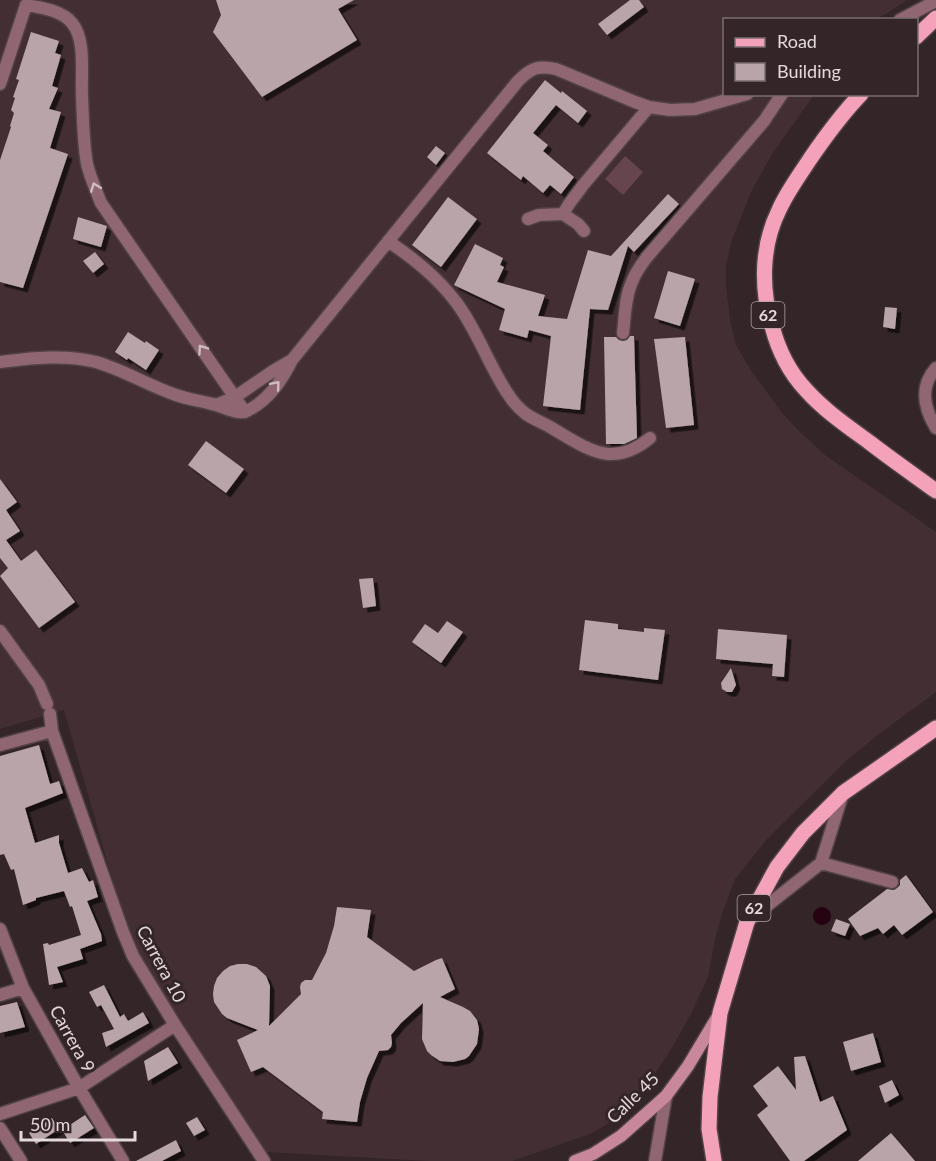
<svg xmlns="http://www.w3.org/2000/svg" width="936" height="1161" font-family="Lato,sans-serif">
	<style>
		.built { fill: #432e33 }
		.green { fill: #66454f }
		.water { fill: #250310 }
		.building { fill: #b8a4a9; filter: url(#shadow) }
		.lines { fill: none; stroke-linecap: round; stroke-linejoin: round }
		.street-casing { stroke: #504246; stroke-width: 15 }
		.secondary-casing { stroke: #504246; stroke-width: 15 }
		.primary-casing { stroke: #504246; stroke-width: 18 }
		.street { stroke: #8f6672; stroke-width: 12 }
		.secondary { stroke: #c8879a; stroke-width: 12 }
		.primary { stroke: #f4a1ba; stroke-width: 15 }
		.oneway { stroke: #cfbcc2 }
		.labels { text-anchor: middle; stroke-width: 6; stroke-linejoin: round; paint-order: stroke }
		.shield { fill: #342529; stroke: #afa3a6; stroke-width: 1.5 }
		.shield-label { font-size: 16px; font-weight: bold; fill: #e4d9dc }
		.street-label { font-size: 18px; fill: #e4d9dc; stroke: #342529 }
	</style>
	<defs>
		<filter id="shadow"><feDropShadow dx="4.5" dy="4.5" stdDeviation="0" flood-color="#0009"/></filter>
	</defs>
	<rect width="100%" height="100%" fill="#342529"/>
	<path class="built" d="M0 0H907L886 14 875 19 724 20V94L814 95 772 154 751 192 732 240 726 265V285L730 320 736 345 752 372 783 414 798 430 825 455 936 532V692L878 735 846 761 768 838 735 879 723 911 716 935 708 977 691 1014 670 1051 654 1075 624 1109 609 1123 590 1134 512 1161H428L266 1152 259 1147 156 988 128 935 64 710 0 729Z"/>
	<path class="green" d="M625 156 643 172 623 195 605 179Z"/>
	<path class="water" d="M813 916a9 9 0 1 1 18 0a9 9 0 1 1-18 0Z"/>
	<path class="building" d="M216 0H354L338 9 357 40 262 97 213 32 221 15Z
		M630 0H639L644 7 607 35 598 24Z
		M31 32 59 41 55 53 61 55 52 86 58 88 49 109 61 112 50 148 68 154 23 288 0 282V160L11 127 10 126 14 113 11 110 15 98 13 97 19 80 16 79Z
		M545 80 561 93 562 91 587 111 578 123 556 105 533 133 548 145 543 151 574 177 561 194 550 185 543 193 523 176 521 180 487 153Z
		M436 146 445 153 436 165 427 157Z
		M668 194 679 204 634 252 628 246 608 310 590 309 580 410 543 406 551 336 529 330 527 338 499 330 505 309 454 285 475 244 503 258 500 265 504 267 497 282 545 295 538 316 567 319 588 250 611 256Z
		M448 197 477 219 441 267 412 245Z
		M78 217 107 226 101 247 73 239Z
		M95 252 104 264 93 273 83 261Z
		M668 271 695 279 680 326 654 318Z
		M885 307 897 308 895 329 883 327Z
		M128 332 145 343 146 341 159 350 146 370 128 358 127 360 115 352Z
		M630 336H634L637 438 624 444H606L604 337H616L619 340 623 341 627 340Z
		M685 337 694 425 666 428 654 339Z
		M206 441 244 469 226 493 188 465Z
		M0 479 17 502 6 510 20 531 6 540 21 561 36 550 75 602 39 628 0 576 8 568 0 558Z
		M373 578 376 606 363 608 359 579Z
		M585 620 618 624V629L644 632V628L665 630 658 680 579 670Z
		M447 621 463 632 441 663 412 642 425 624 438 633Z
		M718 629 787 635 784 677 772 676 773 664 716 659Z
		M731 668 736 685 732 692H727L722 689 721 683Z
		M39 745 50 784 59 781 63 793 25 808 35 843 59 835V843L68 873 82 868 89 882 93 880 98 897 87 901 101 934 102 941 80 949 83 959 57 967 63 982 49 985 43 944 48 943 49 945 81 935 72 906 70 907 64 891 36 898V900L23 905 14 869 11 870 4 854 0 855V756Z
		M906 875 933 912 902 935 894 925 883 934 878 928 860 936 848 919 887 889 894 890 897 888 900 885V880Z
		M337 907 371 910 367 937 414 971 436 960 442 958 455 989 440 997 463 1007 470 1011 477 1020 479 1029 477 1044 469 1056 465 1059 453 1062 440 1061 431 1055 427 1051 422 1039 423 1003 401 1023 391 1035 392 1043 391 1047 388 1050 379 1051 367 1078 360 1102 357 1122 322 1119 323 1112 263 1067 251 1072 237 1040 258 1030 227 1018 222 1014 214 1002 213 994 214 986 217 978 223 971 230 966 238 964H247L256 967 266 976 270 986 269 1026 301 994 300 987 301 983 305 980H312L326 953 334 926Z
		M836 919 850 924 845 936 831 931Z
		M104 985 120 1017 124 1014 128 1021 143 1012 149 1023 106 1047 102 1033 114 1029 101 1005 97 1007 89 992Z
		M17 1002 25 1027 0 1033V1006Z
		M873 1033 881 1062 851 1071 843 1042Z
		M168 1047 178 1063 148 1081 144 1061Z
		M805 1056 820 1102 833 1096 847 1130 804 1161H790L757 1115 768 1106 753 1086 778 1066 796 1090 794 1057Z
		M892 1080 899 1095 885 1103 879 1086Z
		M85 1115 94 1128 70 1143 62 1130Z
		M197 1117 205 1130 194 1136 186 1123Z
		M52 1118 59 1129 36 1144 29 1133Z
		M891 1133 915 1161H858Z
		M176 1140 181 1151 162 1161H136Z"/>
	<g class="lines">
		<g class="street-casing">
			<path id="street" d="M900 20 936 1
				M0 84 26 5C41 8 62 10 72 23 86 39 81 74 82 95 83 118 83 141 87 164 90 177 96 190 101 203L245 412
				M528 219 539 215 563 214
				M584 231 578 224 563 214 569 204 584 184 649 107
				M388 241C414 259 436 276 456 302 478 331 489 367 510 397 514 403 521 410 526 414 533 419 543 423 550 427 568 437 588 452 608 454 624 455 638 448 650 438
				M623 333C625 316 625 297 632 282 635 273 641 265 647 257L764 121 782 94
				M0 362C32 358 65 354 96 362 124 370 149 386 176 395 190 400 203 401 216 405 226 408 238 415 247 411 269 400 282 380 292 360L518 81C531 68 538 65 556 69L635 102 649 107 670 110 695 109 747 94
				M936 368C919 387 924 408 936 428
				M216 405 235 397 273 371 292 360
				M0 631 39 685 47 704
				M50 714 52 731 123 932 133 956 175 1025 264 1161
				M0 745 52 731
				M821 863 843 793
				M750 919 821 863 892 882
				M0 929 23 988 79 1088 123 1161
				M0 995 23 988
				M0 1114 79 1088 175 1025
				M0 1128 21 1161
				M655 1161 666 1096"/>
		</g>
		<g class="secondary-casing">
			<path id="secondary" d="M575 1161 593 1154 621 1136 666 1096 688 1066 718 1016"/>
		</g>
		<g class="primary-casing">
			<path id="primary" d="M916 37 936 18
				M861 94C842 114 825 137 810 159 799 176 787 192 779 210 761 246 761 289 772 326 778 349 790 373 806 390 825 411 847 426 869 442 891 459 914 475 936 491
				M714 1161 709 1129 710 1097 720 1013 747 922 777 867 803 833 843 793 936 728"/>
		</g>
		<use href="#street" class="street"/>
		<use href="#secondary" class="secondary"/>
		<use href="#primary" class="primary"/>
	</g>
	<defs><path id="oneway-chevron" d="M-2-3.5L2.5 0L-2 3.5" fill="none" stroke-width="1.6" stroke-linecap="round" stroke-linejoin="round" transform="scale(1.5)"/></defs>
	<g class="oneway">
		<use href="#oneway-chevron" transform="translate(95 187) rotate(-111)"/>
		<use href="#oneway-chevron" transform="translate(202 349) rotate(-125)"/>
		<use href="#oneway-chevron" transform="translate(276 385) rotate(-50)"/>
	</g>
	<g class="labels">
		<g class="shield">
			<rect x="751.5" y="302" width="33" height="26" rx="4.5"/>
			<rect x="737.5" y="895" width="33" height="26" rx="4.5"/>
		</g>
		<g class="shield-label">
			<text x="768" y="321">62</text>
			<text x="754" y="914">62</text>
		</g>
		<g class="street-label">
			<text transform="translate(161 964) rotate(62)" y="6">Carrera 10</text>
			<text transform="translate(72 1039) rotate(61)" y="6">Carrera 9</text>
			<text transform="translate(633 1098) rotate(-44)" y="6">Calle 45</text>
		</g>
	</g>
	<rect x="723" y="18" width="195" height="78" fill="#342529" stroke="#7a6d71" stroke-width="1.5"/>
	<rect x="735" y="38" width="30" height="9" fill="#f4a1ba" stroke="#7a6d71" stroke-width="1.5"/>
	<text x="777" y="48" font-size="18" fill="#e4d9dc">Road</text>
	<rect x="735" y="63" width="30" height="18" fill="#b8a4a9" stroke="#7a6d71" stroke-width="1.5"/>
	<text x="777" y="78" font-size="18" fill="#e4d9dc">Building</text>
	<path d="M21 1131v9h114v-9" fill="none" stroke="#e4d9dc" stroke-width="3"/>
	<text x="30" y="1131" font-size="18" fill="#e4d9dc" stroke="#342529" stroke-width="4.5" paint-order="stroke">50 m</text>
</svg>
